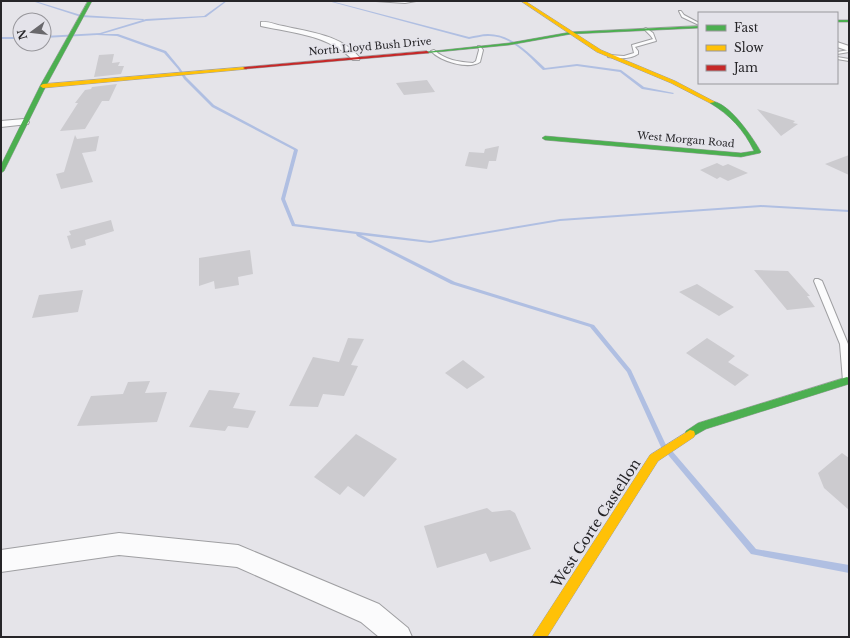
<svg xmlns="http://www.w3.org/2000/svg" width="850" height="638" font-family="'Libre Baskerville',serif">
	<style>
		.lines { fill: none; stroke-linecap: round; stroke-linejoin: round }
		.stream { fill: #b0bfe2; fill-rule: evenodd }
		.building { fill: #cccbcf }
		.lane-casing { stroke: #9f9fa2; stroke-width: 2 }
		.street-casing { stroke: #9f9fa2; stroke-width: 2 }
		.fast-casing { stroke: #9f9fa2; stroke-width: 1 }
		.slow-casing { stroke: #9f9fa2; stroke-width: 1 }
		.jam-casing { stroke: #9f9fa2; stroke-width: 1 }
		.lane { fill: #fbfbfc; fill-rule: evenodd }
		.street { fill: #fbfbfc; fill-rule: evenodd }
		.fast { fill: #4caf50; fill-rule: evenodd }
		.slow { fill: #ffc107; fill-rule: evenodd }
		.jam { fill: #c62828; fill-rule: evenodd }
		.labels { text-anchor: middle; stroke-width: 3.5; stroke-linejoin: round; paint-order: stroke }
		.far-street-label { font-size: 10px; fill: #262528; stroke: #e4e3ea }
		.near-street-label { font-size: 14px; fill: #262528; stroke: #e4e3ea }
	</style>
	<rect width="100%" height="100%" fill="#e5e4e9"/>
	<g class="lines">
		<path class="stream" d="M32 1H35L81 15 144 19 143 20 81 17Z
			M225 1H227L206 17 146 21 102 34H118L166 51 180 68 186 77 214 105 297 149 298 150 285 199 295 224 430 241 560 219 761 205 849 210V212L761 207 560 221 430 243 361 235 455 282 594 325 631 370 666 445 665 447 663 448 661 447 660 445 627 372 590 327 451 284 357 236 356 234 292 226 281 199 294 150 212 107 184 79 178 69 164 53 117 36 97 35 44 38V36L100 33 146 19 204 16Z
			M328 1H331L469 37C475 36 482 34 488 34 511 34 529 53 545 68L577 64 621 70 644 87 674 93 673 94 642 89 620 72 577 66 543 70C528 55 510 35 488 36 481 36 475 38 469 39Z
			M1 37H20V39H1Z
			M671 451 673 452 756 549 849 565V573L751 554 669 456 668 454 669 452Z"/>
	</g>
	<path class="building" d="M114 54 112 63 120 62 118 66H124L121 74 94 77 99 55Z
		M427 80 435 92 404 95 396 83Z
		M117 84 109 101H102L85 129 60 131 78 103H75L85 90 91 89 92 87Z
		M757 109 795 121 793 123 798 124 781 136Z
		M75 135 77 139 99 136 96 151 82 153 93 182 61 189 56 174 64 172Z
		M499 146 496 161H489L487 169 465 166 469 152 484 153 485 149Z
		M849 155V175L825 164Z
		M717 163 723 166 728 164 748 173 728 181 720 177 717 179 700 170Z
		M111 220 114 231 85 240 86 245 71 249 67 236 71 235 69 231Z
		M250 250 253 274 238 277 239 285 215 289 214 281 199 286V258Z
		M754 270 788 271 810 296H807L815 307 787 310Z
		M697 284 734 307 719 316 679 292Z
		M83 290 78 312 32 318 39 295Z
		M348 338 364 339 351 365 358 366 344 396 323 394 318 407 289 406 313 357 339 362Z
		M707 338 735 356 728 362 749 375 735 386 686 353Z
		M463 360 485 377 467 389 445 373Z
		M150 381 145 393 167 392 157 422 77 426 91 396 123 394 128 382Z
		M209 390 240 393 233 408 256 411 248 428 228 426 225 431 189 427Z
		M356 434 397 459 364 497 348 486 340 495 314 477Z
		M842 453 849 458V510L824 488 818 473Z
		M487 508 492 512 510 510 515 513 531 549 490 562 486 553 437 568 424 526Z"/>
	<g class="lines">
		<g class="lane-casing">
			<path id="lane" d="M376 1H416L405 3Z
				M679 11H681L684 15 699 23V25L682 17Z
				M646 28 653 33 656 41 635 47 638 51V54C629 60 618 58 608 57L609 55 624 56 634 53 632 45 653 39 650 35 644 29Z
				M478 46H480L483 50 480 62C468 70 440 61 431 51L434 50C445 60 459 62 473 63L476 61 479 50Z
				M849 50V52L837 54V52Z
				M837 57 849 59V61L837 59Z
				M815 279H818L822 281 848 344 849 384 844 383 843 381 840 344 814 281Z"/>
		</g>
		<g class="street-casing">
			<path id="street" d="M261 22C268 21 276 25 283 26 309 32 342 35 360 58L359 60H353C329 35 293 33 261 26Z
				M837 42 849 46V51L837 47Z
				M24 119 29 122 28 124 1 127V121Z
				M119 533 238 545 379 604 408 628 412 637H379L361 622 237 567 119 555 1 572V550Z"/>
		</g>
		<g class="fast-casing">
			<path id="fast" d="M88 1H92L46 86 4 171 1 173V165L40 86Z
				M837 20H849V22H837Z
				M699 26V28L571 34 509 45 427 53 425 52 509 43 571 32Z
				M710 101C728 100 753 138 761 152L760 153 741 157 545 140 542 138 545 136 741 153 754 151C744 130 730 115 710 103Z
				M847 377 849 378V384L706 429 690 438 686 437 685 434 686 431 698 423Z"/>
		</g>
		<g class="slow-casing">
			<path id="slow" d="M521 1H525L601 50 675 81 715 102 710 103 671 83 597 52Z
				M245 67 247 68V69L43 88 40 86 43 84Z
				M690 430 694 431 695 434 694 437 658 461 547 637H532L650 455Z"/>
		</g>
		<g class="jam-casing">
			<path id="jam" d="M427 51 429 53 245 69 243 68 245 67Z"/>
		</g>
		<use href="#lane" class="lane"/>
		<use href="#street" class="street"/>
		<use href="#fast" class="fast"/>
		<use href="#slow" class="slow"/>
		<use href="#jam" class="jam"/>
	</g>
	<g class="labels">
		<g class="far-street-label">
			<text transform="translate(370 46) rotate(-5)" y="4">North Lloyd Bush Drive</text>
			<text transform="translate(686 139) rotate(5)" y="4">West Morgan Road</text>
		</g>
		<g class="near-street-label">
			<text transform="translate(596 523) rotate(-57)" y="5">West Corte Castellon</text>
		</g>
	</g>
	<rect width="850" height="638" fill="none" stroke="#262528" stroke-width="4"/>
	<rect x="698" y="12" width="140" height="72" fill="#e4e3ea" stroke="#98979c"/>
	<rect x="706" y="25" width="20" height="6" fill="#4caf50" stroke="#98979c"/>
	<text x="734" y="32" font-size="12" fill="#262528">Fast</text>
	<rect x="706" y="45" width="20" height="6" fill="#ffc107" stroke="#98979c"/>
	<text x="734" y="52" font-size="12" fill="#262528">Slow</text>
	<rect x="706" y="65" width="20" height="6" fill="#c62828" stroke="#98979c"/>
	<text x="734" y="72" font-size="12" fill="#262528">Jam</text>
	<g transform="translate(32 32) rotate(255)"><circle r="19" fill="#e4e3ea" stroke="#98979c"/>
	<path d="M0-3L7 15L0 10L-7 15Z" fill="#69686c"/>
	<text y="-6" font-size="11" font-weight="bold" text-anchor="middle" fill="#262528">N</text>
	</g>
</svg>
